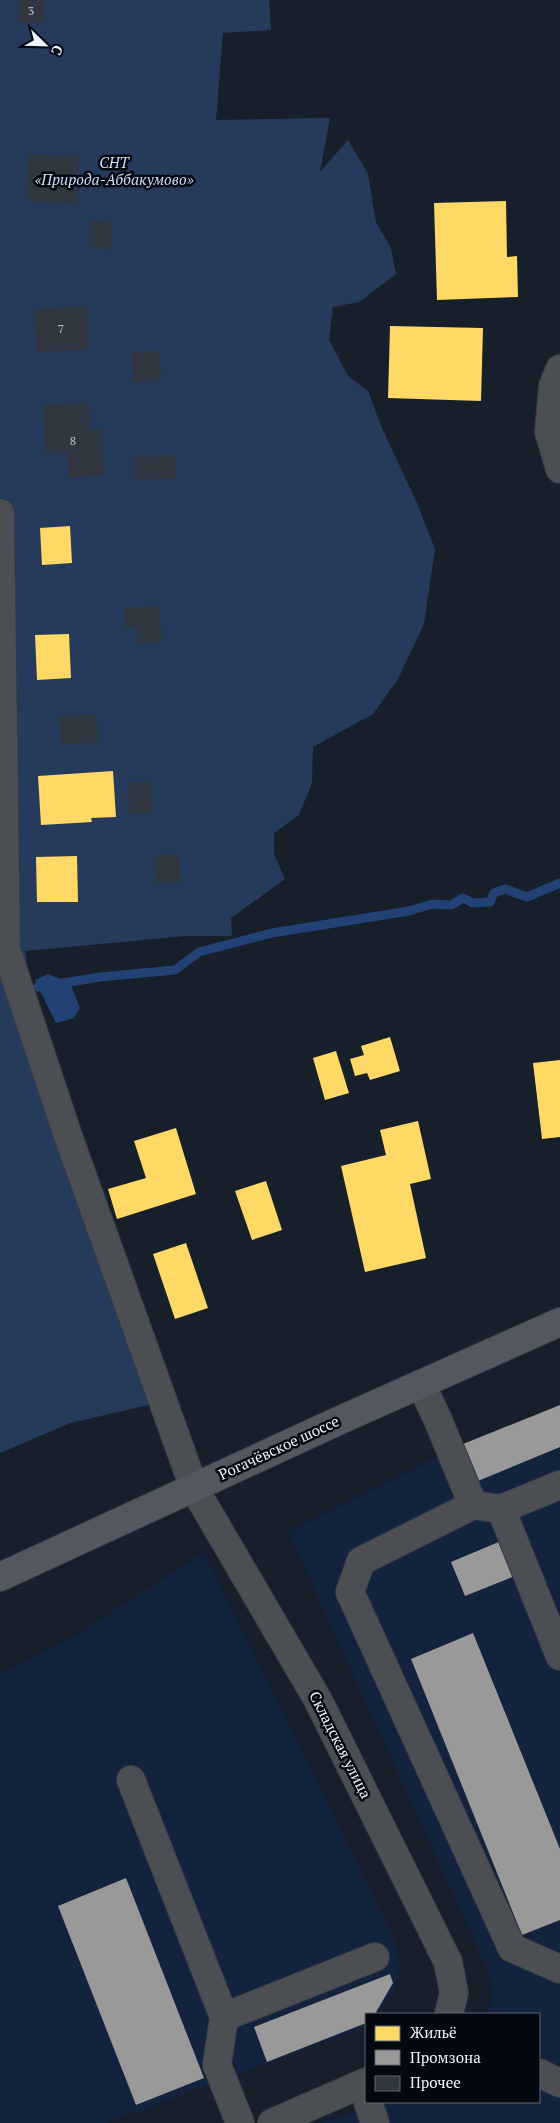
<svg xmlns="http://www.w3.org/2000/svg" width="560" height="2123" font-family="'PT Serif',serif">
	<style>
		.built { fill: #13233d }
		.green { fill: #263b5c }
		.water { fill: #224276 }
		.homes { fill: #ffd966 }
		.industry { fill: #999 }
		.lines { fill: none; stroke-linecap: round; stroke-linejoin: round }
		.stream { stroke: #224276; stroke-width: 9 }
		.building { fill: #303741 }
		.minor-casing { stroke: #333a43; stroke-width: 30 }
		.major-casing { stroke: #333a43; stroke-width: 30 }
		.minor { stroke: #4b4f54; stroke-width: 28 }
		.major { stroke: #535860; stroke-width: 28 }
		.labels { text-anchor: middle; stroke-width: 5; stroke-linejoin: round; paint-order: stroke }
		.number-label { font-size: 12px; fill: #bfc6d0 }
		.park-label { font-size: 15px; font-style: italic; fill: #d4dff0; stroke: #030811 }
		.street-label { font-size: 15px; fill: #eff5ff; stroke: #030811 }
	</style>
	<rect width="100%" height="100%" fill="#171f2b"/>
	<path class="built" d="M560 1405V2123H321L383 2102H539V2014H486L492 2001 489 1973 288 1532 463 1444Z
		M204 1552 395 1940 399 1965 395 1988 379 2014H366V2027L106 2123H0V1674L80 1633Z"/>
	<path class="green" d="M0 0H269L271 30 223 33 216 120 330 118 320 172 348 140 368 174 376 222 391 248 396 274 359 302 333 307 329 340 348 376 368 391 382 428 417 503 435 549 424 624 398 679 373 714 313 747 312 783 299 815 274 833V854L285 879 231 918 232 936H186L25 951 31 988 153 1404 70 1423 0 1453Z"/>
	<path class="water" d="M48 974 70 983 80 1008 74 1018 56 1023 35 980Z"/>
	<path class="homes" d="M506 201 507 257 517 256 518 297 437 300 434 203Z
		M390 326 483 328 481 401 388 398Z
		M70 526 72 563 42 565 40 528Z
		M69 634 71 678 37 680 35 635Z
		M113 771 116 817 91 818 92 822 41 825 38 776Z
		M77 856 78 902H37L36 857Z
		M390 1037 400 1071 370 1080 367 1073 355 1076 350 1059 364 1055 361 1046Z
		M336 1051 349 1093 325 1100 313 1058Z
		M560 1060V1137L542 1139 533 1063Z
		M418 1121 431 1179 410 1184 426 1258 365 1272 341 1166 386 1155 380 1130Z
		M176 1128 196 1194 117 1219 108 1189 146 1178 134 1141Z
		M266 1181 282 1230 252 1240 235 1191Z
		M186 1243 208 1308 175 1319 153 1254Z"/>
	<path class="industry" d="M560 1405V1447L478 1481 463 1444Z
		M501 1541 515 1576 465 1596 451 1562Z
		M473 1633 560 1849V1920L522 1935 411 1659Z
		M126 1878 204 2078 136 2105 58 1906Z
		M390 1974 393 1983 375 2014H366V2023L267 2062 254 2027Z"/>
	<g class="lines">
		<path class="stream" d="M38 987 100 977 175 970 199 952 272 933 409 911 432 904 451 905 463 898 473 903 490 902 494 893 505 889 527 897 560 883"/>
	</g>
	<path class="building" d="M18 0H45L44 23H18Z
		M28 154 79 156 77 204 26 201Z
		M90 220 113 221 112 249 89 248Z
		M87 306 89 349 36 353 34 309Z
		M160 351 162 380 133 382 131 352Z
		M89 402 90 430 102 429 104 475 68 478 67 452 45 453 43 405Z
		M176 455 177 478 135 481 134 457Z
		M160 606 162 642 137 643V627L125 628 124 608Z
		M97 714 98 743 61 745 59 716Z
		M151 782 152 813 130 814 128 783Z
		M179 854 181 882 156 883 154 855Z"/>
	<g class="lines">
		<g class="minor-casing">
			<path id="minor" d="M560 369 553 386 549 432 560 469
				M0 513 6 949 67 1133 194 1488 318 1700 448 1962 454 1993 449 2014
				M421 1384 438 1420 473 1505 501 1509 560 1656
				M473 1505 361 1561 350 1592 512 1948 560 1969
				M501 1509 560 1485
				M131 1780 224 2017 217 2065 240 2123
				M224 2017 375 1957
				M539 2073 560 2083
				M368 2102 375 2123
				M272 2123 366 2082"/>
		</g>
		<g class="major-casing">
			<path id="major" d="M0 1577 338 1421 560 1322"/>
		</g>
		<use href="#minor" class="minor"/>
		<use href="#major" class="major"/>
	</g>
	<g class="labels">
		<g class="number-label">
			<text x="31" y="15">3</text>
			<text x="61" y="333">7</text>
			<text x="73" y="445">8</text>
		</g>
		<g class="park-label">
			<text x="114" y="168">СНТ<tspan x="114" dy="17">«Природа-Аббакумово»</tspan></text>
		</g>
		<g class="street-label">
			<text transform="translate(279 1448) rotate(-25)" y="5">Рогачёвское шоссе</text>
			<text transform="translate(340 1745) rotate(63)" y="5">Складская улица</text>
		</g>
	</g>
	<rect x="365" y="2013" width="175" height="90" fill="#030811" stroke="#616770"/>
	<rect x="375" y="2026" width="25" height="15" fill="#ffd966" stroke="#616770"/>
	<text x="410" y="2038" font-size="15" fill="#eff5ff">Жильё</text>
	<rect x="375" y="2050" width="25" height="15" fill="#999999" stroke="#616770"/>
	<text x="410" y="2063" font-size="15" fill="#eff5ff">Промзона</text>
	<rect x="375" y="2076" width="25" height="15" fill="#303741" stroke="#616770"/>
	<text x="410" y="2088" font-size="15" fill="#eff5ff">Прочее</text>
	<g transform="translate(45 45) rotate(113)" stroke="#030811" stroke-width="4" paint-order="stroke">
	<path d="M0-4L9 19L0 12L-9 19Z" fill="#eff5ff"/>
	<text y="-8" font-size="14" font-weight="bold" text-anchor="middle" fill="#eff5ff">С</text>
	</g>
</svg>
